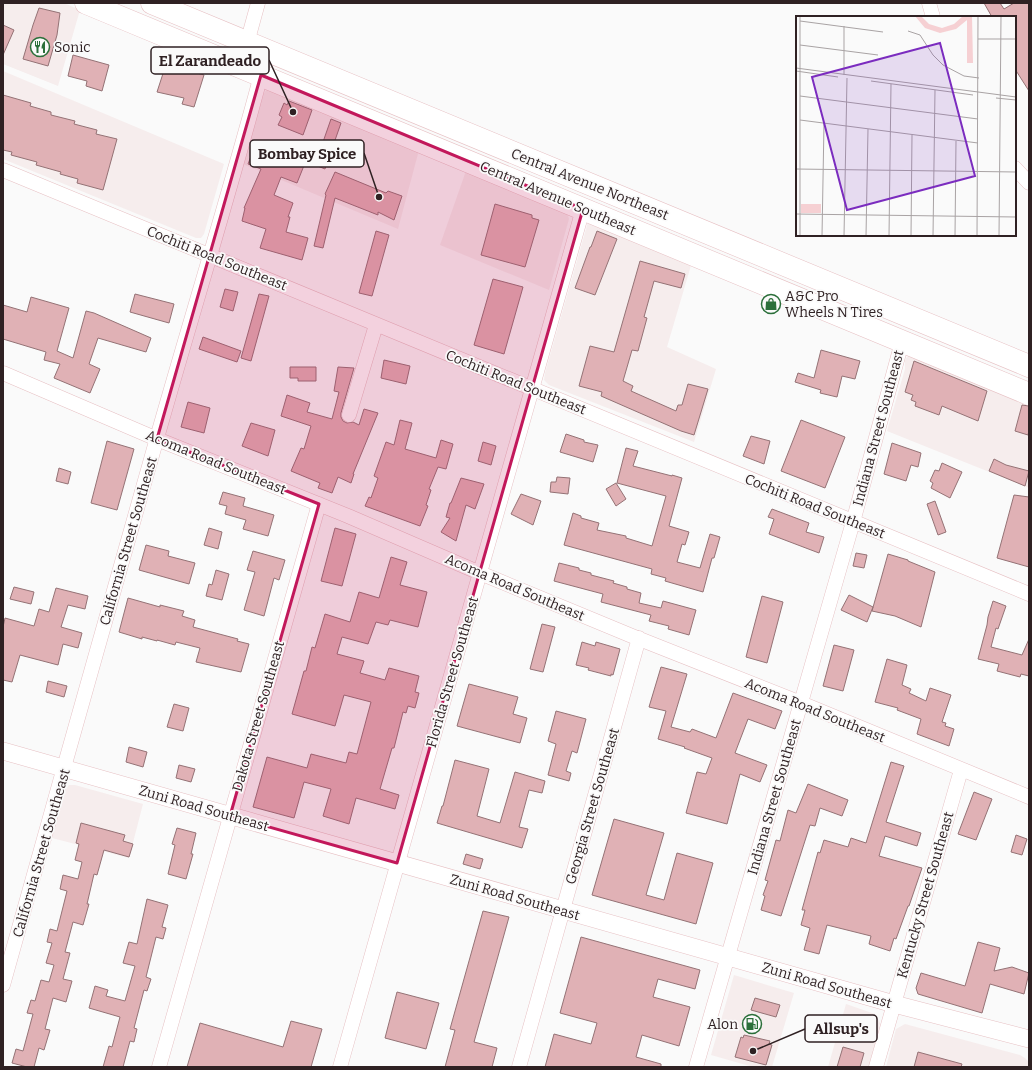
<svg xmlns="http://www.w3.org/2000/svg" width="1032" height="1070" font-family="Bitter,serif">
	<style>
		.built { fill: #f6eded }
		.building { fill: #e0b1b5; stroke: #947275 }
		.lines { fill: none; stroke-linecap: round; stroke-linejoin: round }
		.minor-casing { stroke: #e7c1c4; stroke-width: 15 }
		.tertiary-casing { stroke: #e7c1c4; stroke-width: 18 }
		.primary-casing { stroke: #e7c1c4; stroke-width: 23 }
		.minor { stroke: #fff; stroke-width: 14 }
		.tertiary { stroke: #fff; stroke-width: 17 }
		.primary { stroke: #fff; stroke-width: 22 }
		.marked { fill: #c2185b; fill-opacity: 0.2; stroke: #c2185b; stroke-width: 3; stroke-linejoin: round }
		.labels { text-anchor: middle; stroke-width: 3.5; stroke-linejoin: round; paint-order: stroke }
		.poi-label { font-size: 14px; fill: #2f2123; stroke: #fafafa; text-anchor: start }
		.street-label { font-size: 14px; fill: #2f2123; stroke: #fafafa }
		.inset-road { fill: none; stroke: #a9a3a4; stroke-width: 1 }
		.view { fill: #7b2cbf; fill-opacity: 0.15; stroke: #7b2cbf; stroke-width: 2 }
		.inset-edge { fill: none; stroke: #2f2123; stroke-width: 2 }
		.leader { fill: none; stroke: #2f2123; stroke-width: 1.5 }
		.callout-dot { fill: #2f2123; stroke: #fafafa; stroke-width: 1.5 }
		.callout { fill: #fafafa; stroke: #2f2123; stroke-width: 1.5 }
		.callout-label { font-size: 15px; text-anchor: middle; font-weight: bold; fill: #2f2123 }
	</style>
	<rect width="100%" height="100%" fill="#fafafa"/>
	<path class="built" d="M3 3H64L80 10 58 86 3 64Z
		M3 71 224 164 204 234 201 238H196L3 159Z
		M268 88 419 150 398 229 243 164 264 93Z
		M467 168 566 210 569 219 549 290 440 245Z
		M588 222 692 262 667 347 716 369 694 442 549 385 544 380 545 373Z
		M908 356 919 357 1029 406V488L887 431 905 369V360Z
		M69 785H75L143 804 129 858 52 838 65 791Z
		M734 975 794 993 772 1067H753L711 1055Z
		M846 1004 875 1014 880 1023 879 1028 869 1067H828Z
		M905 1024 1020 1055 1025 1058 1029 1062V1067H886L896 1029Z"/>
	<path class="building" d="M984 3H1000L1004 9 1014 3H1029V91L1015 69V17H992Z
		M39 8 60 13 57 35 48 66 23 59 33 25Z
		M3 25 14 30 3 55Z
		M170 52 193 62 190 71 204 75 194 107 182 104 184 98 157 92Z
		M73 55 109 65 102 91 86 86 87 81 68 76Z
		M3 95 31 103 30 106 51 112V115L75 121 74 124 97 130 96 134 117 139 103 190 77 183 78 179 60 174 61 172 36 165 37 162 11 155 12 152 3 150Z
		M289 101 312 110 303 135 278 125 282 117 279 115 284 103 287 105Z
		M331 119 341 123 325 169 315 165Z
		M256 143 305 163 297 183 281 177 274 195 293 203 288 217H290L286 232 308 238 302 260 260 248 266 229 242 221 245 208H244L261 169 248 164Z
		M335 172 386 193 388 191 402 196 394 220 378 212V215L335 198 323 248 314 246 326 195 325 194Z
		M495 204 532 215V218L539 220 525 267 481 255Z
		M376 231 389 235 372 296 359 293Z
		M597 231 617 239 595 295 575 288 590 247H591Z
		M640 261 685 274 681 288 654 281 644 317 647 318 638 351 632 350 623 381 633 386 631 391 676 411 678 405H682L688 384 708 389 694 435 681 431 601 396 602 392 579 386 590 346 614 352Z
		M493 279 523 287 504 354 474 345Z
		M225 289 238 292 233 311 220 307Z
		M135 294 174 304 169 323 130 312Z
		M259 294 269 296 251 361 241 358Z
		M31 297 69 308 57 351 73 358 86 311 94 313 151 338 146 352 98 338 89 364 100 369 90 393 54 378 60 364 44 360 46 352 3 339V305L27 312Z
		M203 337 241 351 237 362 199 349Z
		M821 350 860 361 855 379 842 376 837 397 820 393 821 390 795 382 798 373 814 378Z
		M384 360 410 366 406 384 381 378Z
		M914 361 987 391 978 421 942 406 939 415 915 406 916 402 911 400 913 395 905 392Z
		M290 367H316V381H298V378H290Z
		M338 367 354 368 341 413V417L343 421 347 423 353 422 359 425 364 409 378 413 353 474H354L351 483 338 477 332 493 318 488 320 483 291 471 301 448 304 449 311 426 281 416 287 395 310 403 307 412 332 419 339 392 334 391Z
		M188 402 210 408 204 433 181 427Z
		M1022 405 1029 406V430L1028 435 1015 431Z
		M400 420 412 423 405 449 436 458 441 440 453 444 446 469 438 467 429 489 431 490 426 505 428 506 420 526 365 506 369 497 371 498 378 478 374 476 386 442 394 445Z
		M801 420 845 437 825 488 781 471Z
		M251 423 275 430 268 456 242 446Z
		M566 434 584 440V442L598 445 593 462 560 452Z
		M751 436 770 441 764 464 743 456Z
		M107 441 134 449 117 510 91 503Z
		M483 442 496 446 491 465 478 461Z
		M892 443 921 453 918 467 911 465 906 481 884 474Z
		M626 448 638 451 633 466 672 476V475L682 478 669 526 689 532 685 545 682 544 677 562 700 568 710 534 720 537 714 558H712L703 592 665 581 666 578 651 574 652 569 564 545 573 513 581 516V518L599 523 597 530 626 536V538L652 546 666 496 617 483Z
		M994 459 1006 465 1029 471 1025 486 989 471Z
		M942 463 962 472 950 498 931 488 933 483 930 481 935 470 939 471Z
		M59 468 71 472 68 484 56 481Z
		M557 477 570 478 568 494 550 492 551 482H556Z
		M461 478 484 484 475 509 466 505 456 541 441 532 450 518 446 517 450 503H451Z
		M616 483 626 499 616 506 606 489Z
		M223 492 245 498 243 506 274 515 268 536 243 529 246 520 225 514 227 506 219 504Z
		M521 494 541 501 533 525 511 514Z
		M1014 495 1029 497V567L997 558Z
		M935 501 946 532 938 535 927 504Z
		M772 509 809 523 806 532 824 537 819 553 769 534 774 519 768 517Z
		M209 528 222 532 218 549 204 545Z
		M335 528 356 534 342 586 321 581Z
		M146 545 169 551 168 556 195 563 189 584 139 570Z
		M253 551 285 560 279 580 274 578 264 616 244 610 255 572 247 570Z
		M856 553 867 555 864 568 853 566Z
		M888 554 908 560V561L935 572 921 627 895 616 872 611Z
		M391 557 407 562 400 585 427 592 418 627 390 620 388 625 376 622 368 644 342 637 337 654 364 661 360 673 385 680 389 668 419 676 415 692 419 693 415 708 408 706 406 713 403 712 394 748H392L380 789 399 795 395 809 356 798 349 824 323 816 331 789 304 782 294 818 253 807 267 757 307 768 311 754 346 763 349 752 357 754 371 702 344 695 335 726 292 714 304 671H306L312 647 315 648 325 614 350 622 359 592 379 598Z
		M559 563 579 568V570L591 573V575L614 581 613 583 627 587V589L641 593 639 603 661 608 663 601 696 610 689 635 668 629 669 626 649 621 651 615 601 602 603 594 554 581Z
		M216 570 229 574 222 600 206 596 209 584 212 585Z
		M14 587 34 592 31 604 10 599Z
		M56 588 88 596 85 609 68 605 61 627 82 633 78 648 63 644 58 665 20 655 12 682 3 680V627L5 618 34 626 39 609 49 612Z
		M849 595 873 607 867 622 841 610Z
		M762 596 783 602 767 663 746 657Z
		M128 598 160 607V605L184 611 182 616 195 620 193 627 238 639 237 641 249 644 241 672 196 662 200 648 176 642 175 645 157 640V641L142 637V639L119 632Z
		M993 601 1006 606 998 629 996 628 991 647 1022 655 1029 639V676L1021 674 1020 677 997 671 999 664 978 659 987 625 988 617Z
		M542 624 555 627 543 672 530 669Z
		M582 642 595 646 596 642 620 649 613 675 611 674V676L588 670 589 668 576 665Z
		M834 645 854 650 843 691 823 686Z
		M887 659 907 665 902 685 911 689 909 693 926 701 930 688 951 695 942 722 946 723 945 726 954 729 949 746 917 734 921 719 897 710 898 708 875 702Z
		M661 667 687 674 671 727 690 732 692 729 716 738 733 693 782 711 775 729 748 719 735 753 767 765 760 782 740 774 727 824 686 813 697 772 706 774 712 758 684 748 685 747 658 739 666 711 649 707Z
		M48 681 67 686 64 697 46 692Z
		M469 684 518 697 513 714 527 718 520 743 457 726Z
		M174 704 189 708 183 731 167 727Z
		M556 711 586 719 577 753 572 751 566 771 571 773 569 781 548 775 556 744 548 741Z
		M129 747 147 752 143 767 126 762Z
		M455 760 489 769 477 816 500 823 515 772 545 781 542 793 529 790 519 827 528 829 522 848 437 823 442 806H443Z
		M891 762 904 766 886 822 921 833 917 846 885 836 879 856 922 868 909 906H908L896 939 894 938 890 951 869 944 871 936 827 925 819 954 804 950 810 928 801 925 805 910H802L818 852 820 853 824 840 848 847 851 838 866 843Z
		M179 765 195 769 191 782 176 778Z
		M808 784 848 800 842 816 820 808 815 826 810 825 781 916 761 910 765 896 763 895 768 881 765 880 776 840 780 841 788 810 796 813Z
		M974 792 992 799 976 840 958 834Z
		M614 819 664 833 646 895 664 900 677 853 713 863 696 924 592 895Z
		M81 823 125 835 123 841 133 844 129 857 104 850 97 875 94 874 87 904H89L83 925 73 922 65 952 70 953 63 979 72 981 66 1002 53 998 45 1029 50 1030 44 1050 39 1048 34 1067H27L12 1063 16 1049 23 1051 33 1014 27 1013 31 1000 35 1001 41 980 49 982 54 965 46 963 52 943 47 942 50 929 57 931 67 891 60 889 63 875 78 879 82 862 75 860 79 844 76 843Z
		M177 828 196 833 191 854H193L186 879 168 874 175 845 172 844Z
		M1016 835 1027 839 1022 855 1011 852Z
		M466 854 483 859 480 869 463 864Z
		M147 899 168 905 162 927 166 928 163 939 156 937 146 977 151 979 147 991 144 990 134 1028 137 1029 134 1042 130 1041 123 1067H103L109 1046 112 1047 120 1017 89 1008 95 986 108 990 106 996 125 1001 135 966 123 963 129 942 137 944Z
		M483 911 509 917 474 1042 497 1048 492 1067H445L455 1030 450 1029Z
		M581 937 700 970 695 989 658 979 653 997 690 1007 679 1046 642 1035 636 1057 661 1064V1067H545L554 1034 591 1044 597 1023 560 1013Z
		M978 942 1000 948 994 971 1012 967 1029 973 1024 994 990 984 982 1013 918 994 916 988 921 973 965 986Z
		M397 992 439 1003 426 1049 385 1038Z
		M755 998 780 1005 776 1017 751 1010Z
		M291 1021 322 1029 311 1067H187L200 1023 283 1047Z
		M744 1035 770 1041 769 1044 772 1045 766 1065 735 1057 741 1037 743 1038Z
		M843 1047 864 1053 860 1067H837Z
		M918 1052 962 1064 961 1067H914Z"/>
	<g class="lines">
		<g class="minor-casing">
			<path id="minor" d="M929 3 933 17
				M247 43 258 3
				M1015 168 1029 183
				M3 170 1029 594
				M3 373 157 439 348 516 480 573 632 636 801 703 1029 797
				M349 415 376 325
				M3 985C54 805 103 625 155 445 190 321 228 199 261 75
				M159 1067 319 504
				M340 1067 583 209
				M519 1067 639 638
				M696 1067 853 522 902 342
				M876 1067 961 770"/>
		</g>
		<g class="tertiary-casing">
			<path id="tertiary" d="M3 751 894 1004 1029 1039"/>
		</g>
		<g class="primary-casing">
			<path id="primary" d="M86 3 1029 394
				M152 3 1029 366"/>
		</g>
		<use href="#minor" class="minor"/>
		<use href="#tertiary" class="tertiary"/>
		<use href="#primary" class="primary"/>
	</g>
	<path class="marked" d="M261 75 583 209 397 863 230 816 319 504 157 439Z"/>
	<defs>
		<g id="restaurant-ring" transform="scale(1)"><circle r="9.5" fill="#fafafa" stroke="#2b6f3a" stroke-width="1.5"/><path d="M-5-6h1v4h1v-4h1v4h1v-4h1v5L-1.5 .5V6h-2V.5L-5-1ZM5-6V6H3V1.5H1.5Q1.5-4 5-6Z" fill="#2b6f3a"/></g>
		<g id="shop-ring" transform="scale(1)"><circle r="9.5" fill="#fafafa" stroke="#2b6f3a" stroke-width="1.5"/><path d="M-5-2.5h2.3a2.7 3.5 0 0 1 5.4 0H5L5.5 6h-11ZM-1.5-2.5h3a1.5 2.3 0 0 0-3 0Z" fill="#2b6f3a"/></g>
		<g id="fuel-ring" transform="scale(1)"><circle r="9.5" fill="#fafafa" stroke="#2b6f3a" stroke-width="1.5"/><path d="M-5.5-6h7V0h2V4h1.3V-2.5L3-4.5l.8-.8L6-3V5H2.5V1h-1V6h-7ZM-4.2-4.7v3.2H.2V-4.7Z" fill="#2b6f3a"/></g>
	</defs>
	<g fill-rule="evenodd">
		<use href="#restaurant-ring" x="40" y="47"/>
		<use href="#shop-ring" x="771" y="304"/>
		<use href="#fuel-ring" x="752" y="1024"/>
	</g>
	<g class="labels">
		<g class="poi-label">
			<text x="54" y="52">Sonic</text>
			<text x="785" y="301">A&amp;C Pro<tspan x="785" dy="16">Wheels N Tires</tspan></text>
			<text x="738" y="1029" text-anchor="end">Alon</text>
		</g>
		<g class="street-label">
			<text transform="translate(590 184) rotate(22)" y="5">Central Avenue Northeast</text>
			<text transform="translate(558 198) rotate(23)" y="5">Central Avenue Southeast</text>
			<text transform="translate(217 258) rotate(22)" y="5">Cochiti Road Southeast</text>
			<text transform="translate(516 382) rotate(22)" y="5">Cochiti Road Southeast</text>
			<text transform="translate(878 428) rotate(-75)" y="5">Indiana Street Southeast</text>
			<text transform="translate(216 462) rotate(22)" y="5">Acoma Road Southeast</text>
			<text transform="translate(815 506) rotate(22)" y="5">Cochiti Road Southeast</text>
			<text transform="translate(128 541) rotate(-74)" y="5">California Street Southeast</text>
			<text transform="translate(515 587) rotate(23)" y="5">Acoma Road Southeast</text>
			<text transform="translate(452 672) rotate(-74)" y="5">Florida Street Southeast</text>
			<text transform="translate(815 710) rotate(22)" y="5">Acoma Road Southeast</text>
			<text transform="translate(258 716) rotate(-74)" y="5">Dakota Street Southeast</text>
			<text transform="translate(774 797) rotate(-74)" y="5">Indiana Street Southeast</text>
			<text transform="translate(592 806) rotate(-74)" y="5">Georgia Street Southeast</text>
			<text transform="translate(204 808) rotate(16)" y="5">Zuni Road Southeast</text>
			<text transform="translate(41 853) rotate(-74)" y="5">California Street Southeast</text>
			<text transform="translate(925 895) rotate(-74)" y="5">Kentucky Street Southeast</text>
			<text transform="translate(515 897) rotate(16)" y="5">Zuni Road Southeast</text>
			<text transform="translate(827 985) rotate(16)" y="5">Zuni Road Southeast</text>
		</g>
	</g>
	<g transform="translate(796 16)">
		<rect width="220" height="220" fill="#fafafa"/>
		<path d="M119 0H125L133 8 146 12 158 8 167 0H176L177 47H171V4L160 13 144 17 129 12ZM5 188H25V197H5Z" fill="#f6d0d3"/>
		<path class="inset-road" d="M4 5 87 16M112 15 124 19 137 39 147 49 168 60 183 62M182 23H220M4 29 82 39M0 52 220 81M0 55 42 61M48 59V10M75 65 177 79M4 80 182 103M200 82 220 84M4 104 182 127M0 153 220 156M0 198 220 201M4 220V0M26 220 28 107M48 220 51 62M70 220 72 113M93 220 95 68M115 220 116 119M137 220 139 74M159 220 160 125M181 220 182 0M203 220 205 0"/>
		<path class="view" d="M144 27 179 160 51 194 16 61Z"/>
		<rect width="220" height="220" class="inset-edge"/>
	</g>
	<path class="leader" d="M293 112L269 60M379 197L364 153M753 1051L805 1029"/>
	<g class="callout-dot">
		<circle cx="293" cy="112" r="4"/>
		<circle cx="379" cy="197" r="4"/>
		<circle cx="753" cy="1051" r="4"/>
	</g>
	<g class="callout">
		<rect x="151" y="47" width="118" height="27" rx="4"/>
		<rect x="250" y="140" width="114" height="27" rx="4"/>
		<rect x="805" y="1015" width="72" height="27" rx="4"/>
	</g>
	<g class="callout-label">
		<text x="210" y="66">El Zarandeado</text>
		<text x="307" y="159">Bombay Spice</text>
		<text x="841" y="1034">Allsup's</text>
	</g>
	<rect width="1032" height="1070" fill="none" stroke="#2f2123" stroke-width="8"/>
</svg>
